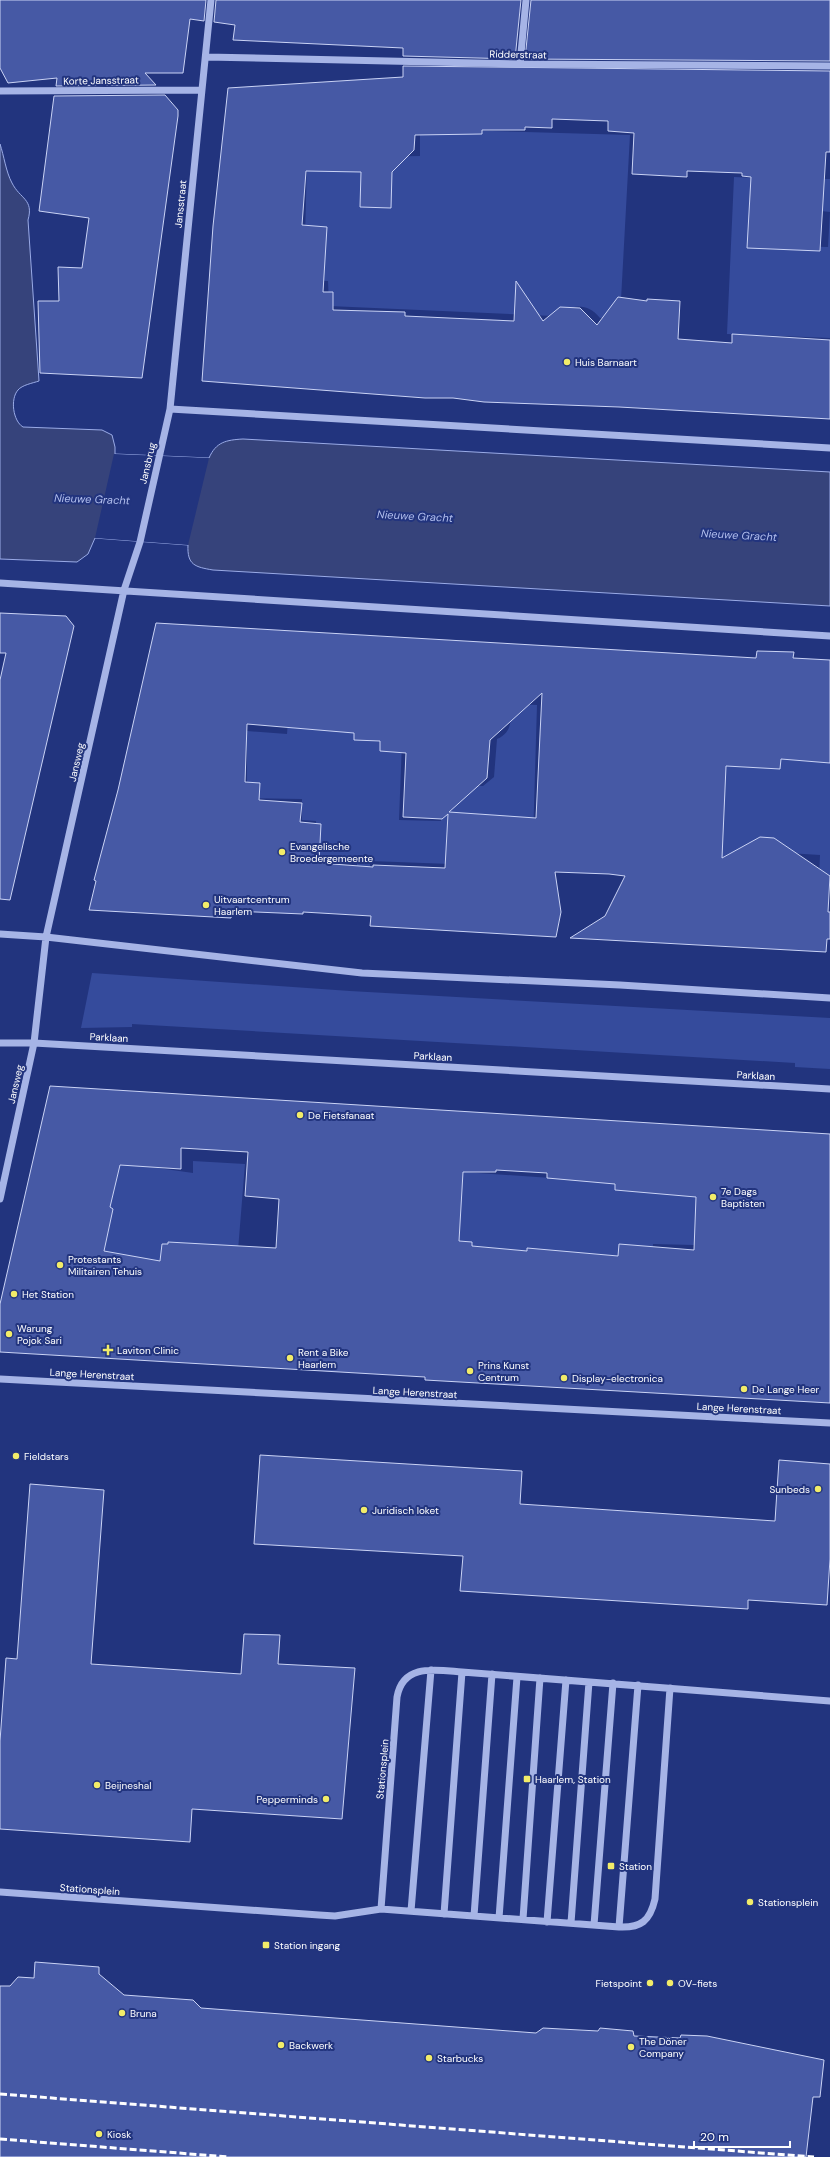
<svg xmlns="http://www.w3.org/2000/svg" width="830" height="2157" font-family="'DM Sans',sans-serif">
	<style>
		.green { fill: #354b9c }
		.water { fill: #36437b; stroke: #9aabe7 }
		.pier { fill: #22347e }
		.building { fill: #4659a5; stroke: #cad3f5; fill-rule: evenodd }
		.lines { fill: none; stroke-linecap: round; stroke-linejoin: round }
		.minor { stroke: #a6b4e6; stroke-width: 7 }
		.rail { stroke: #fff; stroke-width: 3; stroke-dasharray: 7 3; stroke-linecap: butt }
		.poi-dot { fill: #f2ec69; stroke: #22347e; stroke-width: 1.5 }
		.labels { text-anchor: middle; stroke-width: 4; stroke-linejoin: round; paint-order: stroke }
		.street-label { font-size: 10px; fill: #fff; stroke: #22347e }
		.poi-label { font-size: 10px; fill: #fff; stroke: #22347e; text-anchor: start }
		.water-label { font-size: 11px; font-style: italic; fill: #b2bfee; stroke: #22347e }
	</style>
	<rect width="100%" height="100%" fill="#22347e"/>
	<path class="green" d="M420 129 630 135 620 318H600C586 300 569 306 553 316L329 306 328 281 304 280 307 158 420 156Z
		M734 177 755 178 753 245 828 247 830 212 821 211 822 179H830V338L727 334Z
		M510 704 537 705 533 840 477 865 370 861V882L357 883V861L313 860 316 821 302 820V799L247 798V731L287 734 289 707 402 742 399 820 441 821 444 766 466 785 483 786 494 777 497 739C513 732 511 719 510 704Z
		M724 747 830 752V878H819L820 855 772 852 718 894Z
		M92 973 350 991 830 1018V1069L795 1067V1063L132 1024V1027L81 1028Z
		M109 1161 193 1173V1161L245 1164 236 1275 78 1250Z
		M463 1172 697 1188 704 1236 692 1272 694 1245 653 1244 652 1258 582 1254 544 1306 316 1200 460 1216Z"/>
	<path class="water" d="M0 144C4 156 6 172 12 183 20 199 34 199 28 220L39 381C33 383 22 385 18 390 10 399 13 421 23 427L102 430 112 435 115 447V454L209 458C216 442 226 440 243 439L830 472V606L213 570C195 567 187 565 188 545L95 538 88 554 77 562 0 559Z"/>
	<path class="pier" d="M114 454 209 458 188 545 95 538Z"/>
	<path class="building" d="M0 0H206L204 21 190 19 183 73H145L156 85 56 86 57 78 8 83 0 68Z
		M216 0H521L515 59 403 56V48L233 40 235 25 214 22Z
		M531 0H830V61L525 59Z
		M403 66 830 71V152H826L820 251 747 248 751 177 742 176V173L687 171V177L632 174 634 133 608 131V121L552 119V128L525 127V130H482V134L415 135 414 150 392 172 391 208 360 207 361 172 306 171 302 225 327 227 323 292H333V310L405 312V316L514 321 516 281 543 321 560 307 580 308 597 325 618 297 647 301V299L680 301 678 339 732 343V334L830 340V419L619 407 484 402 453 398H425L202 381 213 226 228 88 403 77Z
		M165 95 178 110V116L142 378 40 373 38 301H59L58 267 82 268 89 218 39 211 54 96Z
		M0 613 66 616 74 626 10 900 0 899V680L6 653H0Z
		M156 623 756 658 757 651 794 652 793 658 830 660V763L781 759 780 769 726 766 722 858 760 837 774 838 830 876 828 912H830V939H827L826 952 570 938 605 916 625 876 609 874 555 872 561 912 556 937 370 926 371 916 303 912V914L232 911 231 918 89 910 96 881 94 880 118 790ZM542 693 536 818 449 812 487 778 490 740ZM247 724 354 733V740L380 741V751L406 753 403 817 442 819 448 814 445 868 373 865V867L319 863 321 824 300 822 302 803 259 800 260 783 245 782Z
		M50 1086 830 1134V1403L425 1380V1377L0 1352V1304ZM181 1148 248 1152 245 1196 279 1199 276 1248 168 1242V1244H162L160 1261 104 1251 113 1209 110 1207 120 1165 181 1169ZM496 1170 547 1173V1178L615 1184V1190L696 1197 694 1250 619 1244 618 1256 527 1248V1251L472 1246V1242L459 1241 463 1172H496Z
		M260 1455 522 1471 520 1504 775 1521 779 1460 830 1464V1559L827 1605 748 1600V1609L460 1591 463 1556 254 1544Z
		M30 1484 104 1490 91 1664 241 1674 244 1634 280 1635 278 1664 355 1668 342 1819 192 1809 190 1842 0 1829V1741L6 1658 17 1659Z
		M35 1962 99 1967V1974L124 1995 193 2000 201 2008 536 2033 543 2028 598 2031 600 2028 633 2031 634 2036 680 2038 681 2035 707 2036 824 2060 820 2097H813L806 2157H0V1986H10L18 1977 34 1978Z"/>
	<g class="lines">
		<path class="minor" d="M206 57 520 64 830 66
			M520 64 526 0
			M0 91 202 90
			M170 409 830 448
			M0 583 830 636
			M0 934 46 937 362 973 620 985 830 998
			M0 1043H34L830 1089
			M0 1199 34 1043 46 937 124 590 140 542 170 409 211 0
			M0 1379 830 1423
			M0 1892 319 1915 335 1916 381 1909 619 1927C641 1928 650 1921 655 1899L670 1688
			M381 1909 397 1697C403 1663 436 1670 462 1672L830 1701
			M411 1911 431 1670
			M444 1914 462 1672
			M474 1916 492 1674
			M499 1918 517 1677
			M523 1919 540 1678
			M547 1922 566 1680
			M571 1923 589 1682
			M594 1925 613 1683
			M619 1927 638 1685"/>
		<path class="rail" d="M0 2094 814 2157
			M0 2139 229 2157"/>
	</g>
	<g class="poi-dot">
		<circle cx="567" cy="362" r="4"/>
		<circle cx="282" cy="852" r="4"/>
		<circle cx="206" cy="905" r="4"/>
		<circle cx="300" cy="1115" r="4"/>
		<circle cx="713" cy="1197" r="4"/>
		<circle cx="60" cy="1265" r="4"/>
		<circle cx="14" cy="1294" r="4"/>
		<circle cx="9" cy="1334" r="4"/>
		<path d="M106 1344h4v4h4v4h-4v4h-4v-4h-4v-4h4z"/>
		<circle cx="290" cy="1358" r="4"/>
		<circle cx="470" cy="1371" r="4"/>
		<circle cx="564" cy="1378" r="4"/>
		<circle cx="744" cy="1389" r="4"/>
		<circle cx="16" cy="1456" r="4"/>
		<circle cx="818" cy="1489" r="4"/>
		<circle cx="364" cy="1510" r="4"/>
		<rect x="523" y="1775" width="8" height="8" rx="2"/>
		<circle cx="97" cy="1785" r="4"/>
		<circle cx="326" cy="1799" r="4"/>
		<rect x="607" y="1862" width="8" height="8" rx="2"/>
		<circle cx="750" cy="1902" r="4"/>
		<rect x="262" y="1941" width="8" height="8" rx="2"/>
		<circle cx="650" cy="1983" r="4"/>
		<circle cx="670" cy="1983" r="4"/>
		<circle cx="122" cy="2013" r="4"/>
		<circle cx="281" cy="2045" r="4"/>
		<circle cx="631" cy="2047" r="4"/>
		<circle cx="429" cy="2058" r="4"/>
		<circle cx="99" cy="2134" r="4"/>
	</g>
	<g class="labels">
		<g class="street-label">
			<text transform="translate(518 54) rotate(1)" y="4">Ridderstraat</text>
			<text transform="translate(101 80) rotate(-1)" y="4">Korte Jansstraat</text>
			<text transform="translate(180 204) rotate(-84)" y="4">Jansstraat</text>
			<text transform="translate(147 463) rotate(-77)" y="4">Jansbrug</text>
			<text transform="translate(76 762) rotate(-77)" y="4">Jansweg</text>
			<text transform="translate(109 1037) rotate(3)" y="4">Parklaan</text>
			<text transform="translate(433 1056) rotate(3)" y="4">Parklaan</text>
			<text transform="translate(756 1075) rotate(3)" y="4">Parklaan</text>
			<text transform="translate(15 1084) rotate(-77)" y="4">Jansweg</text>
			<text transform="translate(92 1374) rotate(3)" y="4">Lange Herenstraat</text>
			<text transform="translate(415 1392) rotate(3)" y="4">Lange Herenstraat</text>
			<text transform="translate(739 1408) rotate(3)" y="4">Lange Herenstraat</text>
			<text transform="translate(382 1769) rotate(-85)" y="4">Stationsplein</text>
			<text transform="translate(90 1889) rotate(4)" y="4">Stationsplein</text>
		</g>
		<g class="poi-label">
			<text x="575" y="366">Huis Barnaart</text>
			<text x="290" y="850">Evangelische<tspan x="290" dy="12">Broedergemeente</tspan></text>
			<text x="214" y="903">Uitvaartcentrum<tspan x="214" dy="12">Haarlem</tspan></text>
			<text x="308" y="1119">De Fietsfanaat</text>
			<text x="721" y="1195">7e Dags<tspan x="721" dy="12">Baptisten</tspan></text>
			<text x="68" y="1263">Protestants<tspan x="68" dy="12">Militairen Tehuis</tspan></text>
			<text x="22" y="1298">Het Station</text>
			<text x="17" y="1332">Warung<tspan x="17" dy="12">Pojok Sari</tspan></text>
			<text x="117" y="1354">Laviton Clinic</text>
			<text x="298" y="1356">Rent a Bike<tspan x="298" dy="12">Haarlem</tspan></text>
			<text x="478" y="1369">Prins Kunst<tspan x="478" dy="12">Centrum</tspan></text>
			<text x="572" y="1382">Display-electronica</text>
			<text x="752" y="1393">De Lange Heer</text>
			<text x="24" y="1460">Fieldstars</text>
			<text x="810" y="1493" text-anchor="end">Sunbeds</text>
			<text x="372" y="1514">Juridisch loket</text>
			<text x="535" y="1783">Haarlem, Station</text>
			<text x="105" y="1789">Beijneshal</text>
			<text x="318" y="1803" text-anchor="end">Pepperminds</text>
			<text x="619" y="1870">Station</text>
			<text x="758" y="1906">Stationsplein</text>
			<text x="274" y="1949">Station ingang</text>
			<text x="642" y="1987" text-anchor="end">Fietspoint</text>
			<text x="678" y="1987">OV-fiets</text>
			<text x="130" y="2017">Bruna</text>
			<text x="639" y="2045">The Döner<tspan x="639" dy="12">Company</tspan></text>
			<text x="289" y="2049">Backwerk</text>
			<text x="437" y="2062">Starbucks</text>
			<text x="107" y="2138">Kiosk</text>
		</g>
		<g class="water-label">
			<text transform="translate(92 499) rotate(2)" y="4">Nieuwe Gracht</text>
			<text transform="translate(415 516) rotate(3)" y="4">Nieuwe Gracht</text>
			<text transform="translate(739 535) rotate(3)" y="4">Nieuwe Gracht</text>
		</g>
	</g>
	<path d="M694 2141v6h96v-6" fill="none" stroke="#ffffff" stroke-width="2"/>
	<text x="700" y="2141" font-size="12" fill="#ffffff" stroke="#22347e" stroke-width="3" paint-order="stroke">20 m</text>
</svg>
